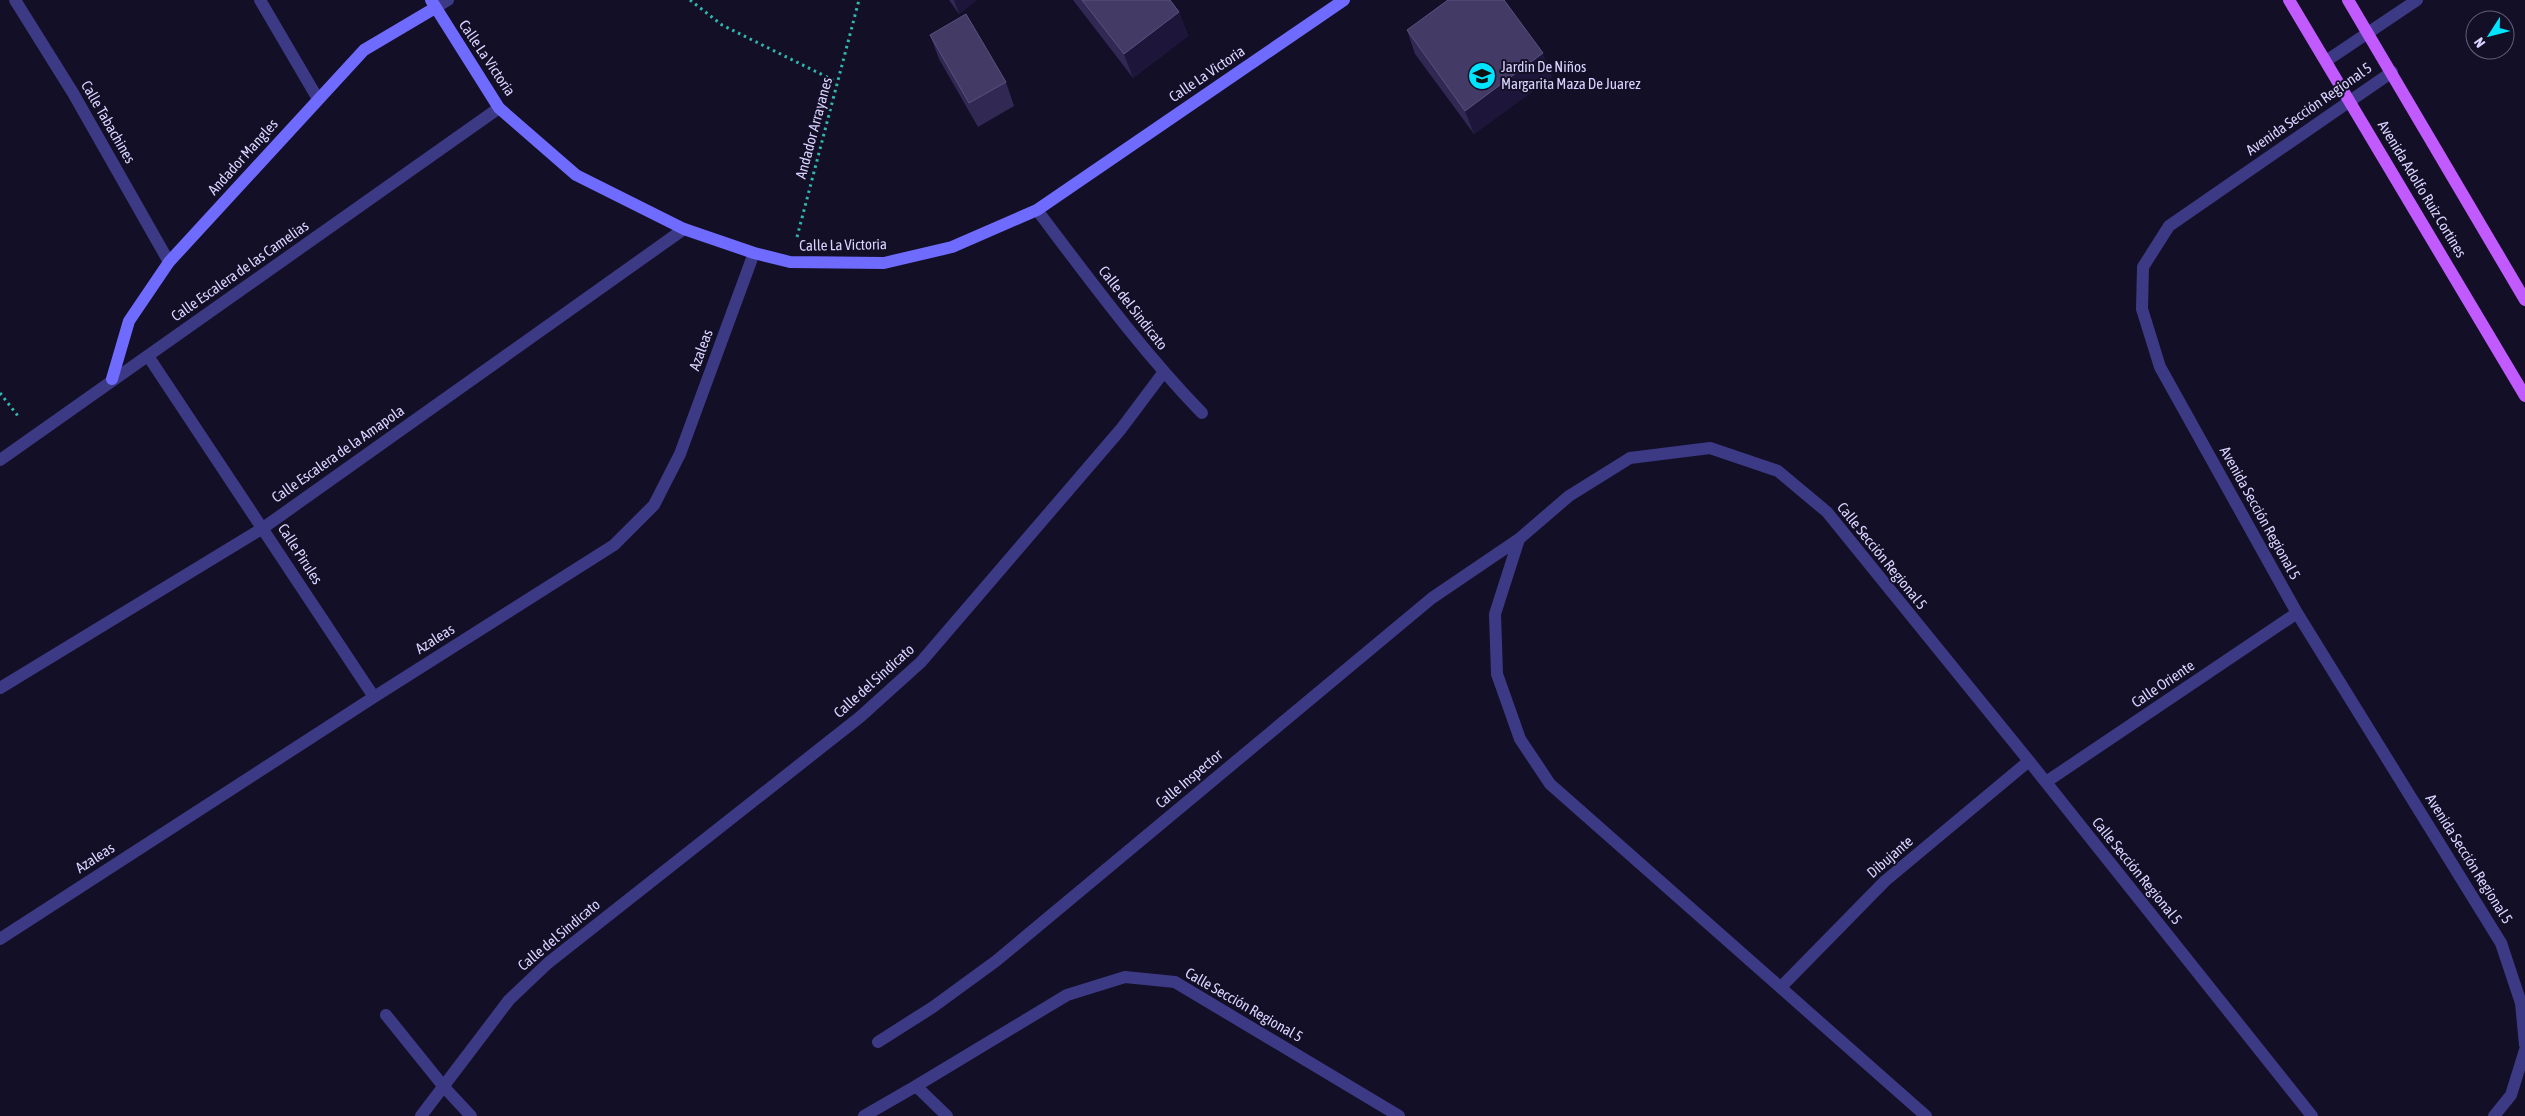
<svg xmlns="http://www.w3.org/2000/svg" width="2525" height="1116" font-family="'Asap Condensed',sans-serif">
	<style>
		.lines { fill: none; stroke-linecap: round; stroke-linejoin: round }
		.path { stroke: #2fb8b0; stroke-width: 3; stroke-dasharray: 2.5 4; stroke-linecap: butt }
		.lane { stroke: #3d3a85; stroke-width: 12 }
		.street { stroke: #3d3a85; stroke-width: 12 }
		.secondary { stroke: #6f6bff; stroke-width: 12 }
		.primary { stroke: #c25bff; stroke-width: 12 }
		.wall { fill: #312854 }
		.shaded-wall { fill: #1d163a }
		.building { fill: #433a66; stroke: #5a527e }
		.labels { text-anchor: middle; stroke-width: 4; stroke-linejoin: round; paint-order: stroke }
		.street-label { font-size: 15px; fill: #d9d4ff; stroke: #130f26 }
		.poi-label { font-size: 15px; fill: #d9d4ff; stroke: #130f26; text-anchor: start }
	</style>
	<rect width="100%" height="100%" fill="#130f26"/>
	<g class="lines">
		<path class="path" d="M690 0 722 25 837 82
			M797 237 859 0
			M0 393 18 416"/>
		<path class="lane" d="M2326 61 2417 0
			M386 1015 444 1087"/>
		<path class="street" d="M15 0 73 93 169 262
			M260 0 318 99
			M435 8 448 0
			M2392 72 2169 226 2143 267 2142 309 2160 367 2297 613 2501 943 2521 1003 2525 1045
			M1037 210C1090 280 1141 350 1202 413
			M148 356 374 697
			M0 460 499 108
			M1519 539 1495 614 1497 674 1520 739 1550 784 1926 1116
			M0 688 263 528 684 229
			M2046 782 2297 613
			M0 939 374 697 614 545 654 505 680 454 754 253
			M1781 987 1885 881 2029 761
			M878 1042 933 1007 996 961 1432 598 1519 539 1569 496 1630 458 1710 448 1778 471 1827 512 2029 761 2312 1116
			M444 1087 471 1116
			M421 1116 509 1000 548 963 860 717 921 662 1121 429 1163 373
			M864 1116 916 1086
			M947 1116 916 1086 1067 995 1125 977 1175 982 1399 1116
			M2494 1116 2511 1095 2525 1050"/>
		<path class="secondary" d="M431 0 499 108 576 175 684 229 754 253 790 262 884 263 952 247 1037 210 1344 0
			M112 379 129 321 169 262 364 50 435 8"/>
		<path class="primary" d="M2289 0 2525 396
			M2348 0 2525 300"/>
	</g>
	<path class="wall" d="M949 0H977L959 14Z
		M1073 0H1170L1179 12 1188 36 1133 78Z
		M1407 30 1552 77 1474 134 1415 54Z
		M930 35 1006 82 1014 106 978 127 939 59Z"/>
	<path class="shaded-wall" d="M954 0H977L959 14Z
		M1179 12 1188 36 1133 78 1124 54Z
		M1543 53 1552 77 1474 134 1465 111Z"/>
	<path class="building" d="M1082 0H1170L1179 12 1124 54Z
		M1448 0H1504L1543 53 1465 111 1407 30Z
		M966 14 1006 82 969 103 930 35Z"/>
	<defs>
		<g id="school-disc" transform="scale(1.4375)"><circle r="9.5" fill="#00e5ff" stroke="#130f26"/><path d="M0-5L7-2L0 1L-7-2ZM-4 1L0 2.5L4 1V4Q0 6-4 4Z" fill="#111"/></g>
	</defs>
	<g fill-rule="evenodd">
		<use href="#school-disc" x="1482" y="76"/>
	</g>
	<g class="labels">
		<g class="street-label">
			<text transform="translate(487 58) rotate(56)" y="5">Calle La Victoria</text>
			<text transform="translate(1207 74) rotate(-34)" y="5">Calle La Victoria</text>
			<text transform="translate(2309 109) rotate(-35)" y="5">Avenida Sección Regional 5</text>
			<text transform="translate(108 122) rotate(60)" y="5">Calle Tabachines</text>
			<text transform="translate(814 128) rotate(-75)" y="5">Andador Arrayanes</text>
			<text transform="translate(243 157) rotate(-48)" y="5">Andador Mangles</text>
			<text transform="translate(2422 189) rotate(59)" y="5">Avenida Adolfo Ruiz Cortines</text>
			<text transform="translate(843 245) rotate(-1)" y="5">Calle La Victoria</text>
			<text transform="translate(240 271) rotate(-35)" y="5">Calle Escalera de las Camelias</text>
			<text transform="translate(1133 308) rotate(52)" y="5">Calle del Sindicato</text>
			<text transform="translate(701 350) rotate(-70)" y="5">Azaleas</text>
			<text transform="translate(338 454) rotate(-35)" y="5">Calle Escalera de la Amapola</text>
			<text transform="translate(2260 513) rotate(61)" y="5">Avenida Sección Regional 5</text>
			<text transform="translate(300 554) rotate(57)" y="5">Calle Pirules</text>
			<text transform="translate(1882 556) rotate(51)" y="5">Calle Sección Regional 5</text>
			<text transform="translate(435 639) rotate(-32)" y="5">Azaleas</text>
			<text transform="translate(874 681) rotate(-42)" y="5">Calle del Sindicato</text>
			<text transform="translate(2163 684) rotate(-34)" y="5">Calle Oriente</text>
			<text transform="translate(1189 779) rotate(-40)" y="5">Calle Inspector</text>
			<text transform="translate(1890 857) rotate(-41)" y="5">Dibujante</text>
			<text transform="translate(95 858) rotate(-33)" y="5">Azaleas</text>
			<text transform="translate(2469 859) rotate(58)" y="5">Avenida Sección Regional 5</text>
			<text transform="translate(2137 871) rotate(51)" y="5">Calle Sección Regional 5</text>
			<text transform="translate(559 935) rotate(-40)" y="5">Calle del Sindicato</text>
			<text transform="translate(1244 1005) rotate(30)" y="5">Calle Sección Regional 5</text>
		</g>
		<g class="poi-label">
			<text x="1501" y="72">Jardin De Niños<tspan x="1501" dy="17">Margarita Maza De Juarez</tspan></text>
		</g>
	</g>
	<g transform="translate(2490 35) rotate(234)"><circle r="24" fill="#130f26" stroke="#625e7d"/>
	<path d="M0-4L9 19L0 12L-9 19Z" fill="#00e5ff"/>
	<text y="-8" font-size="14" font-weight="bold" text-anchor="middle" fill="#d9d4ff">N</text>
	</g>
</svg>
